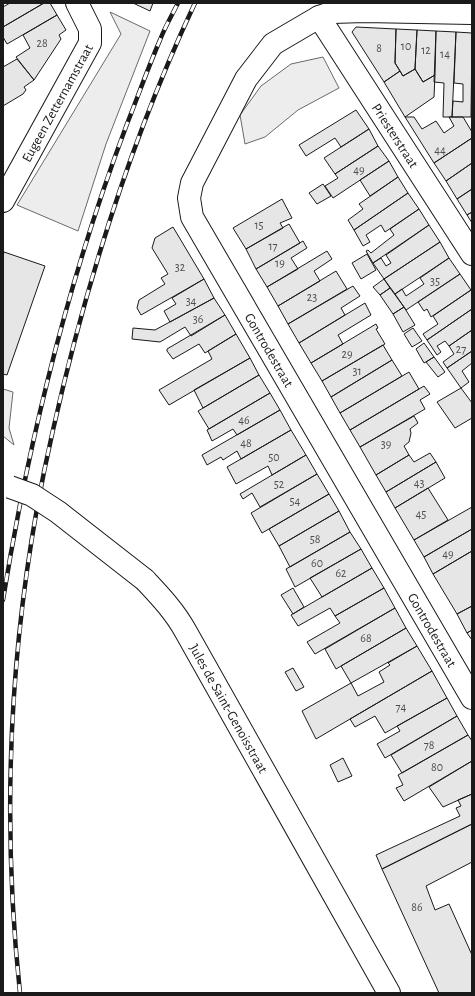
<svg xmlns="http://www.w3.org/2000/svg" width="475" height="996" font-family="'Alegreya Sans',sans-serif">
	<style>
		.built { fill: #ededed; stroke: #6a6a6a }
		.building { fill: #e6e6e6; stroke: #1a1a1a }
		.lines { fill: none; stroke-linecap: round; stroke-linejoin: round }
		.street-casing { stroke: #1a1a1a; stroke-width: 24 }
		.street { stroke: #fff; stroke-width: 22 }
		.rail-casing { stroke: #1a1a1a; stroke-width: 4.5 }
		.rail { stroke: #fff; stroke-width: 3; stroke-dasharray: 9; stroke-linecap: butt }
		.street-bridge-casing { stroke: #1a1a1a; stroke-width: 24; stroke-linecap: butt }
		.street-bridge { stroke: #fff; stroke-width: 22 }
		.labels { text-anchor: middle; stroke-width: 3; stroke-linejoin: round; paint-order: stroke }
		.number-label { font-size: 12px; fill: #4d4d4d }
		.street-label { font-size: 14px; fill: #1a1a1a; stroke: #fff }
	</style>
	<rect width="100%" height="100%" fill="#fff"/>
	<path class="built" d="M110 12 150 31 106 144 78 231 17 205 121 34Z
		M323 57 339 88 298 110 265 137 245 144 240 115 261 86 291 64Z
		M3 389 13 392 9 428 14 445 3 436Z"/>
	<path class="building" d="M10 3H44L3 27V7Z
		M44 3H50L57 15 7 44 3 37V27Z
		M133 3H153L150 11Z
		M57 15 66 30 59 35 61 39 34 80 16 57 30 48 23 35Z
		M356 27 396 29 395 63 400 71 384 82 352 32Z
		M396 29 417 30 415 69 403 76 395 63Z
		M417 30 436 31 435 75 423 82 415 69Z
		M436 31 456 32 452 117H443L444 83 434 82Z
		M456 32 472 33 471 117H452L453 101 463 102V84L454 83Z
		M17 59 34 80 24 87 26 90 23 94 3 106V67Z
		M415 69 423 82 435 75 434 97 405 117 384 82 400 71 403 76Z
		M356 110 369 129 341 147 335 138 306 156 299 145Z
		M405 117H414L422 129 436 121 444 133 454 126 449 117H463L472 132V138L434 163Z
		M369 129 378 146 335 174 324 158Z
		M472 138V163L446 181 434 163Z
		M378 146 389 161 333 198 325 186 338 178 335 174Z
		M389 161 398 177 370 196 360 180Z
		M472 163V189L457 199 446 181Z
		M398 177 408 193 354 230 348 220 363 209 359 204Z
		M323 184 331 196 317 204 309 193Z
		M472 189V212L467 215 457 199Z
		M408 193 419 209 385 232 381 225 366 235 370 242 363 246 354 230Z
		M282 199 292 218 280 223 283 228 246 249 233 228Z
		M419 209 429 225 373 263 366 251 368 250 371 253 394 235 390 229Z
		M472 212V223L467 215Z
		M289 224 300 243 256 269 246 249Z
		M429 225 440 242 384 279 373 263 381 258 386 266 391 263 386 255Z
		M173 227 204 279 141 315 137 308 139 300 165 284 161 278 168 274 152 248 155 238Z
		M303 241 307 248 291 258 298 269 267 287 256 269Z
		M440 242 449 258 395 294 384 279Z
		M327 251 332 259 314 271 320 281 278 306 267 287Z
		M4 252 45 266 7 375 3 374V256Z
		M367 254 376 270 361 279 352 263Z
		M449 258 460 274 406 310 395 294 402 289 406 296 424 284 420 278Z
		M336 271 347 289 288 324 278 306Z
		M460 274 471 290 431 317 427 309 424 311 418 302Z
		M204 279 214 298 170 322 164 311 176 304 172 298Z
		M384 279 390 288 380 295 373 287Z
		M353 286 360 296 341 308 345 315 299 343 288 324Z
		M390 288 404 307 393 314 380 295Z
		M471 290 472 292V309L427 340 423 334 438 324 433 316Z
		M214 298 225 315 191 336 185 327 160 342 132 339 133 328 155 330Z
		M365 303 371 315 338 335 343 344 311 363 299 343Z
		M404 307 415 325 403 332 393 314Z
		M472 309V330L449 346 445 341 437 346 441 352 437 355 427 340Z
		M225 315 236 334 205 353 199 344 173 359 167 351V349Z
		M376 324 378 328 376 329 385 344 322 381 311 363Z
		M413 328 422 341 412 347 404 334Z
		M472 330V351L447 368 443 362 454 354 449 346Z
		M236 334 250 358 169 405 159 390 212 359 208 351Z
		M424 343 434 357 424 363 416 349Z
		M383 345 392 360 331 397 322 381Z
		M472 351V363L462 371 469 382 461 388 447 368Z
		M434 357 445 372 438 377 426 362Z
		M250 358 259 375 203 408 194 390Z
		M392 360 402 376 340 413 331 397Z
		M409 372 419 389 350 430 340 413Z
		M259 375 270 393 209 429 198 411Z
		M424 386 430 394 420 400 425 409 360 447 350 430Z
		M461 388 472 403V418L455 428 437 402Z
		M270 393 280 410 237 435 233 429 212 441 207 430Z
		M280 410 291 430 241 459 237 451 223 460 221 457 207 465 202 455Z
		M414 416 418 423 410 429 411 433 409 442 404 446 409 455 376 475 360 447Z
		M291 430 306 455 272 475 268 466 236 484 227 467Z
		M430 453 436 462 386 492 376 475 409 455 414 462Z
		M306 455 317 474 260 507 252 493 243 499 240 494Z
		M436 462 445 478 395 508 386 492Z
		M317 474 329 494 262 533 251 513Z
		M428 488 448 520 414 540 395 508Z
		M329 494 339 511 279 546 269 529Z
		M472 507V529L424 557 414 540Z
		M339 511 350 532 290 567 279 546Z
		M472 529V551L433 574 424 557Z
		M350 532 361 549 295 587 286 569Z
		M361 549 372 568 322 597 310 578Z
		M472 551V606L457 614 433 574Z
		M372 568 384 588 335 616 330 608 298 626 291 615Z
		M293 588 304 607 293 614 281 595Z
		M384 588 395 608 315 654 307 642 340 623 335 616Z
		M472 606V630L467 633 457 614Z
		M395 608 406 628 336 669 325 649Z
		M406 628 417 646 351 683 341 666Z
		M472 630V640L467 633Z
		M417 646 432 671 316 739 302 711 351 683 358 696 384 682 379 672 390 665 388 663Z
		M293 668 304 687 296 691 285 672Z
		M432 671 447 698 385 733 375 716 355 727 350 719Z
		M447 698 457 716 385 758 377 744 400 731 397 726Z
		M457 716 468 735 402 773 391 755Z
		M468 735 472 741V761L404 801 396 788 403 785 398 775Z
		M343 758 352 776 338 782 330 765Z
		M472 761V794L443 807 429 787Z
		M472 794V824L382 869 376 855 460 816 456 808 461 806 458 800Z
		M472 824V862L426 886 435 910 449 904 472 955V993H439L382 869Z"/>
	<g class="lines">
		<g class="street-casing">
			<g id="street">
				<path id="s1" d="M472 13 364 11 333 12 319 17 290 34 273 44 246 79 192 183 189 198 192 217 472 698"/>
				<path id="s2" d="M319 17 472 254"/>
				<path id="s3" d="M3 201 90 43V29L77 3"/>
				<path id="s4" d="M145 580C161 597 175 612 186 632L389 993"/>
			</g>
		</g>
		<use href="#street" class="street"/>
		<g class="rail-casing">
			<path id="rail" d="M3 600C29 438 69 278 127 124 138 96 148 68 160 40 165 27 172 15 178 3
				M20 993C0 805 11 614 53 430 86 283 131 139 195 3"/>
		</g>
		<use href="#rail" class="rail"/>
		<g class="street-bridge-casing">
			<path id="street-bridge" d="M10 487 32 495 58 512 145 580"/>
		</g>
		<use href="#street-bridge" class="street-bridge"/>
	</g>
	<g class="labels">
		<g class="number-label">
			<text x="42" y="47">28</text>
			<text x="406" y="50">10</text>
			<text x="379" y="52">8</text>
			<text x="426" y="54">12</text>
			<text x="445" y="58">14</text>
			<text x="440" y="154">44</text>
			<text x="359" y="174">49</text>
			<text x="259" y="229">15</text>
			<text x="273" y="250">17</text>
			<text x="280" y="267">19</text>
			<text x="180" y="271">32</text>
			<text x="435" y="285">35</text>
			<text x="312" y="301">23</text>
			<text x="191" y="305">34</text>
			<text x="198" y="323">36</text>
			<text x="461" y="353">27</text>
			<text x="347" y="358">29</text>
			<text x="357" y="375">31</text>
			<text x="244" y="424">46</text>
			<text x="246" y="447">48</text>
			<text x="386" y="448">39</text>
			<text x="274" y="461">50</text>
			<text x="419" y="487">43</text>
			<text x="279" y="488">52</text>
			<text x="295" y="505">54</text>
			<text x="421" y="518">45</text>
			<text x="315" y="543">58</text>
			<text x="448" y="558">49</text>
			<text x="317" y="567">60</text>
			<text x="341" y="577">62</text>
			<text x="366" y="642">68</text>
			<text x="401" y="711">74</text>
			<text x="429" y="749">78</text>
			<text x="437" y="771">80</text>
			<text x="417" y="911">86</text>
		</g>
		<g class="street-label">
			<text dy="5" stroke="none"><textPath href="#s3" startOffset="112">Eugeen Zetternamstraat</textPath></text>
			<text dy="5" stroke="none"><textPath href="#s2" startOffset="141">Priesterstraat</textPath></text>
			<text dy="5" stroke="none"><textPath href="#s1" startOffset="557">Gontrodestraat</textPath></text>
			<text dy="5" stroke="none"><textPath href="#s1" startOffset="881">Gontrodestraat</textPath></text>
			<text dy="5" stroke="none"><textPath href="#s4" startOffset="154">Jules de Saint-Genoisstraat</textPath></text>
		</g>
	</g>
	<rect width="475" height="996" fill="none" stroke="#1a1a1a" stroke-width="8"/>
</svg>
